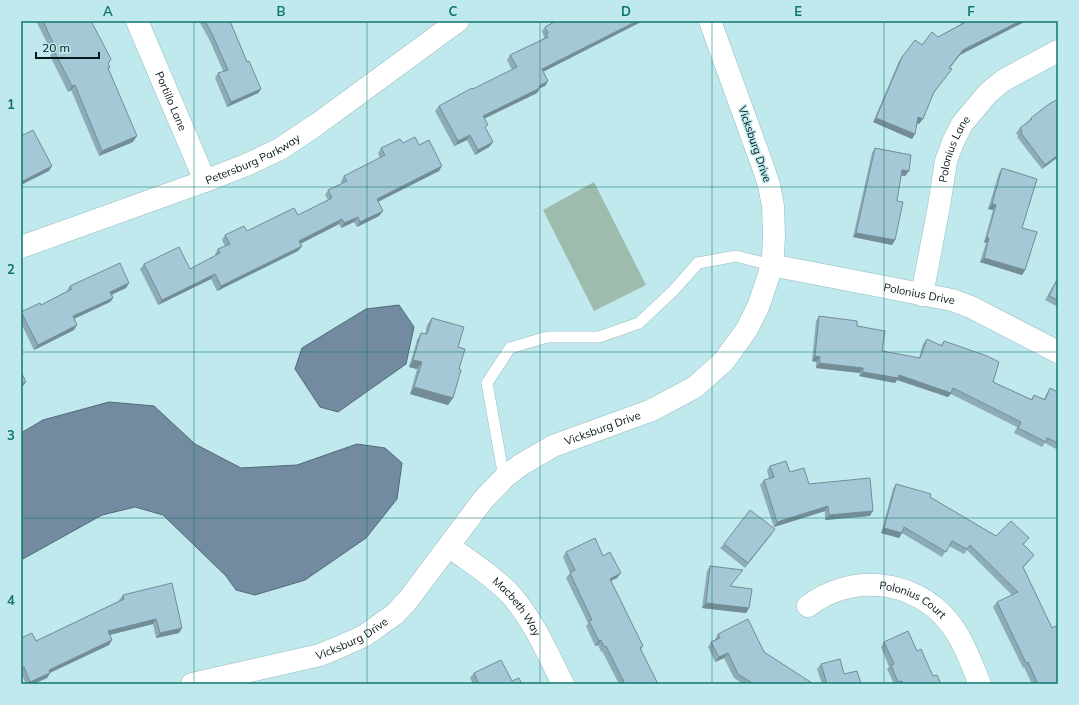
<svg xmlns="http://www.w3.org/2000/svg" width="1079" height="705" font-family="Mulish,sans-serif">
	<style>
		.green { fill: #9ebcad }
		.water { fill: #728ba0; stroke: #526877 }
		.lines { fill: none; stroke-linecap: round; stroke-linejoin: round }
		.lane-casing { stroke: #95bdc0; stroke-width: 12 }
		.street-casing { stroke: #95bdc0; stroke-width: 23 }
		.lane { stroke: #fff; stroke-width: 11 }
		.street { stroke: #fff; stroke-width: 22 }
		.wall { fill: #8dacb7 }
		.shaded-wall { fill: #738c95 }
		.building { fill: #a4c8d5; stroke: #738c95 }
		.grid { fill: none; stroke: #0f766e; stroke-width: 1; stroke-opacity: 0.55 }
		.labels { text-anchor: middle; stroke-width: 3; stroke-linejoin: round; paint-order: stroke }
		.street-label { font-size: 11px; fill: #061517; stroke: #c0e9ed }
		.neatline { fill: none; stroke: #0f766e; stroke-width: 1.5 }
		.grid-label { font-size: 13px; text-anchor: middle; font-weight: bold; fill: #0f766e }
	</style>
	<rect width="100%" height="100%" fill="#c0e9ed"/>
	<path class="green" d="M594 182 646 285 594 311 543 210Z"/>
	<path class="water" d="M399 305 414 327 406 364 338 412 320 407 295 369 302 348 366 309Z
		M109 402 154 406 195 444 241 468 297 465 357 444 385 448 402 463 397 499 366 538 305 580 255 595 236 590 226 576 163 515 135 507 102 515 21 560V433L43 420Z"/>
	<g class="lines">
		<g class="lane-casing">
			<path id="lane" d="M504 478 487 383 510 348 547 337H599L639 323 673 291 698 263 736 256 771 265"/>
		</g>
		<g class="street-casing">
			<g id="street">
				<path id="s1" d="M137 21 205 181"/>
				<path id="s2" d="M21 247 205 181 246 165 280 149 316 125 458 21"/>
				<path id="s3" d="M771 265 952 300 971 307 1058 352"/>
				<path id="s4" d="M922 295 939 206 946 161 953 142 962 124 988 93 1004 80 1058 51"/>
				<path id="s5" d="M449 546C470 562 494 576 512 596 534 622 548 654 563 684"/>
				<path id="s6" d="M808 606C851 573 914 579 948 621 963 639 971 663 980 684"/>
				<path id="s7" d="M192 684 320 655 337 648 364 636 395 614 408 600 483 500 504 478 519 466 553 446 652 410 695 387 724 361 747 329 758 307 769 275 773 256 774 236 773 206 769 185 763 167 710 21"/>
			</g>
		</g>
		<use href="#lane" class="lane"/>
		<use href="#street" class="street"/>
	</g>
	<path class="wall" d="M36 21H91L110 67 109 69 133 142 99 156 71 90 68 92 50 56 52 53Z
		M194 21H233L230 23 247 62 261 89 258 93 227 107 215 78 218 73 223 71 210 41 199 21 196 23Z
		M556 21 543 72 548 81 545 86 540 88 537 93 484 119 485 128 493 142 489 147 475 155 467 140 454 146 435 111 439 106 512 70 507 60 510 55 543 39 544 37 542 31 545 27Z
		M959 21H1026L960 55 950 68 934 93 919 124 917 123 915 134 912 139 873 122 899 61 902 57 961 24Z
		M1058 99V157L1042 169 1017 137 1018 136 1016 133 1020 128 1027 122 1031 118Z
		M403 143 419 145 439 171 378 201 383 211 379 216 357 227 354 222 341 228 339 224 300 244 302 246 298 251 217 291 211 279 158 305 140 269 144 264 190 269 216 256 215 254 218 249 225 246 222 240 225 235 247 231 298 215 328 200 325 195 328 190 342 184 341 181 344 176 380 158 378 153 381 148Z
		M875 148 909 171 905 176 901 175 897 201 895 240 892 245 853 237 872 153Z
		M1002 168 1022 228 1025 270 1022 275 980 262 986 243 984 242 993 210 988 209 999 173Z
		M1058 277V307L1045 300Z
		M129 283 126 288 112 294 113 298 110 302 74 319V330L34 350 21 323V312L41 305 67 291V290L70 286Z
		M819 316 857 326 882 351 919 358 923 344 927 339 941 345 944 341 993 382 1031 399 1034 395 1044 399 1047 393 1050 388 1058 392V450L1045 443 1042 447 1014 433 1017 427 951 394 948 397 897 380 895 383 859 376 860 373 816 368V362L812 361 816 321Z
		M432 318 458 347 459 369 453 398 448 405 410 394 417 369 409 367 417 340 421 333 425 334 427 325Z
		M770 466 790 472 809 484 870 516 825 520V511L774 527 760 485 764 480 769 479 767 470Z
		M896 484 930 497 996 536 1025 543 1023 545 1030 560 1023 568 1058 684H1032L1024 667 1023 668 993 607 997 602 1012 595 967 550 964 554 949 546 942 557 902 533 899 538 881 533 893 489Z
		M772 534 745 568 720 548 724 544Z
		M566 552 603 556 617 578 611 581 643 646 641 650 658 684H619L602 651 601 652 598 645 595 646 586 626 588 623 566 578 570 573 563 557Z
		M710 566 739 575 730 586 749 608 746 613 702 608 707 571Z
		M123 595 182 628 179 633 156 638 153 624 110 635 112 640 109 645 50 673 47 678 33 684H26L21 673V638L36 641 119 601V600Z
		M718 634 764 652 811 684H743L734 678 724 658 715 662 708 647 711 642 715 640V639Z
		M884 642 917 651 933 676 941 684H894L887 669 889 667 881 647Z
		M821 664 844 674 861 684H822L817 669Z
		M474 673 512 681 522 684H473L470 678Z"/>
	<path class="shaded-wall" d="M637 21H643L539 74 542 69Z
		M1020 21H1026L960 55 946 72 963 50Z
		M548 81 545 86 540 88 537 93 479 121 483 116Z
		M75 85 71 90 68 92 72 86Z
		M261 89 258 93 227 107 231 102Z
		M918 117 923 119 919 124 915 122Z
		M876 118 915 134 912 139 873 122Z
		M470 135 467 140 454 146 458 141Z
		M137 136 133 142 99 156 102 151Z
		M493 142 489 147 475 155 478 150Z
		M1058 155V157L1042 169 1045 165Z
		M52 166 49 171 21 185V182Z
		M442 166 439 171 374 204 377 199Z
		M902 170 909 171 905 176 899 175Z
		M992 204 996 205 993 210 988 209Z
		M383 211 379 216 357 227 360 222Z
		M358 217 354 222 341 228 344 223Z
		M342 219 339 224 296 246 299 241Z
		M856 233 895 240 892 245 853 237Z
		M987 237 989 238 986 243 984 242Z
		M302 246 298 251 217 291 221 286Z
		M984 258 1025 270 1022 275 980 262Z
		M215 274 211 279 158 305 162 300Z
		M129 283 126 288 107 297 110 292Z
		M113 298 110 302 69 321 73 316Z
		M77 325 74 330 34 350 38 345Z
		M815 356 820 357 816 362 812 361Z
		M413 360 422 362 417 369 409 367Z
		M819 363 863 368 860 373 816 368Z
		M863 372 899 375 951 393 948 397 897 380 895 383 859 376Z
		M26 382 22 387 21 388V384Z
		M414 387 453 398 448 405 410 394Z
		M828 506 825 511 774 527 777 522Z
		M873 511 870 516 825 520 829 515Z
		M884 528 902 533 899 538 881 533Z
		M621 573 617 578 606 583 610 579Z
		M706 603 749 608 746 613 702 608Z
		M156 619 153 624 105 636 108 631Z
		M182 628 179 633 156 638 160 633Z
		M112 640 109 645 45 675 49 670Z
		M601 640 598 645 595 646 599 641Z
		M728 653 724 658 715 662 719 657Z
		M50 673 47 678 33 684H29L30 682Z"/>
	<path class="building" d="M43 21H91L111 59 108 64 110 67 108 68 137 136 102 151 75 85 72 86 54 51 56 49Z
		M205 21H230L247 62 249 61 261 89 231 102 218 73 228 70 213 36Z
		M556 21H637L542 69 548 81 539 86 540 88 483 116 488 125 485 127 493 142 478 150 470 135 458 141 439 106 472 88 473 89 517 67 510 55 548 37 546 34 548 33 545 27Z
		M965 21H1020L963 50 949 68 952 69 934 92 923 119 918 117 915 134 876 118 902 57 915 40 922 45 932 32 938 37 966 22Z
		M1058 99V155L1045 165 1021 133 1022 131 1020 128 1032 119 1031 118 1049 104Z
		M33 130 52 166 21 182V136Z
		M415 137 419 145 429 140 442 166 377 199 383 211 360 222 358 217 344 223 342 219 299 241 302 246 221 286 215 274 162 300 144 264 179 247 190 269 220 253 218 249 230 244 225 235 244 226 247 231 294 208 298 215 332 198 328 190 347 181 344 176 385 155 381 148 400 139 403 143Z
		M875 148 911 155 909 171 902 170 897 201 903 202 895 240 856 233Z
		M1002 168 1037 179 1022 228 1037 232 1025 270 984 258 989 238 987 237 996 205 992 204Z
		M120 263 129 283 110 292 113 298 73 316 77 325 38 345 21 312 40 303 41 305 72 289 70 286Z
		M1058 278V300L1049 296Z
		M819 316 857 321V326L885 331 882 351 920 358 927 339 942 346 944 341 987 356 999 362 993 382 1032 400 1034 395 1045 400 1050 388 1058 392V443L1047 438 1046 442 1018 428 1021 422 953 388 951 393 899 375 898 378 863 372V368L819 363 820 357 815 356Z
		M432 318 464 327 458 347 465 349 459 369 461 370 453 398 414 387 422 362 413 360 421 333 427 334Z
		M21 372 26 382 21 384Z
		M786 461 790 472 804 468 809 484 870 478 873 511 829 515 828 506 777 522 764 480 774 477 770 466Z
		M896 484 931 494 930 497 996 536 1011 521 1029 538 1023 544 1034 555 1023 567 1052 628 1058 625V684H1038L1028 662 1026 663 997 602 1018 592 970 545 967 549 952 541 946 552 904 527 902 533 884 528Z
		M750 510 775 529 748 563 724 544Z
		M595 538 603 556 610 552 621 573 610 579 643 646 640 648 658 684H619L624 682 606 646 604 647 601 640 599 641 589 621 592 620 570 573 575 570 566 552Z
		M710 566 743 570 730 586 752 589 749 608 706 603Z
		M172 583 182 628 160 633 156 619 108 631 112 640 49 670 50 673 30 682 24 667 21 668V638L32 633 36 641 124 599 123 595Z
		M748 619 764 652 812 683 811 684H754L738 674 728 653 719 657 711 642 720 638 718 634Z
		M908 631 917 651 921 649 933 676 937 675 941 684H903L902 681 898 682 891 665 894 664 884 642Z
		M840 659 844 674 857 671 861 684H827L821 664Z
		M501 660 512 681 519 678 522 684H479L474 673Z"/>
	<path class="grid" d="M194 21V684M367 21V684M540 21V684M712 21V684M884 21V684M21 187H1058M21 352H1058M21 518H1058"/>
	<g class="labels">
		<g class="street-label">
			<text dy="4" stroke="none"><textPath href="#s1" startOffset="87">Portillo Lane</textPath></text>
			<text transform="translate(755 144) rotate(71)" y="4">Vicksburg Drive</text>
			<text dy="4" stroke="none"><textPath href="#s4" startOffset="150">Polonius Lane</textPath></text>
			<text dy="4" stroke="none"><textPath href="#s2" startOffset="248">Petersburg Parkway</textPath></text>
			<text dy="4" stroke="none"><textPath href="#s3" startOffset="151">Polonius Drive</textPath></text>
			<text dy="4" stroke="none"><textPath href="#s7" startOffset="503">Vicksburg Drive</textPath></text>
			<text dy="4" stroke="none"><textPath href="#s6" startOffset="113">Polonius Court</textPath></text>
			<text dy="4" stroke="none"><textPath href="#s5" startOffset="92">Macbeth Way</textPath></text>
			<text dy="4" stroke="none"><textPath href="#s7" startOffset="167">Vicksburg Drive</textPath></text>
		</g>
	</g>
	<rect width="1079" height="705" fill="none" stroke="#c0e9ed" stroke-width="44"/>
	<path d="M36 52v6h63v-6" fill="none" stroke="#061517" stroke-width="2"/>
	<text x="42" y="52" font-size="12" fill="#061517" stroke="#c0e9ed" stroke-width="3" paint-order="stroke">20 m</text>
	<rect x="22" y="22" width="1035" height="661" class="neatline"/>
	<g class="grid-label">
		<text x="108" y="16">A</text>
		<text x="281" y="16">B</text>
		<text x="453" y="16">C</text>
		<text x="626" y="16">D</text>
		<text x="798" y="16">E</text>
		<text x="971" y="16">F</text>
		<text x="11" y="109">1</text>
		<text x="11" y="274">2</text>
		<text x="11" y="440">3</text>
		<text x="11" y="605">4</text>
	</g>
</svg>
